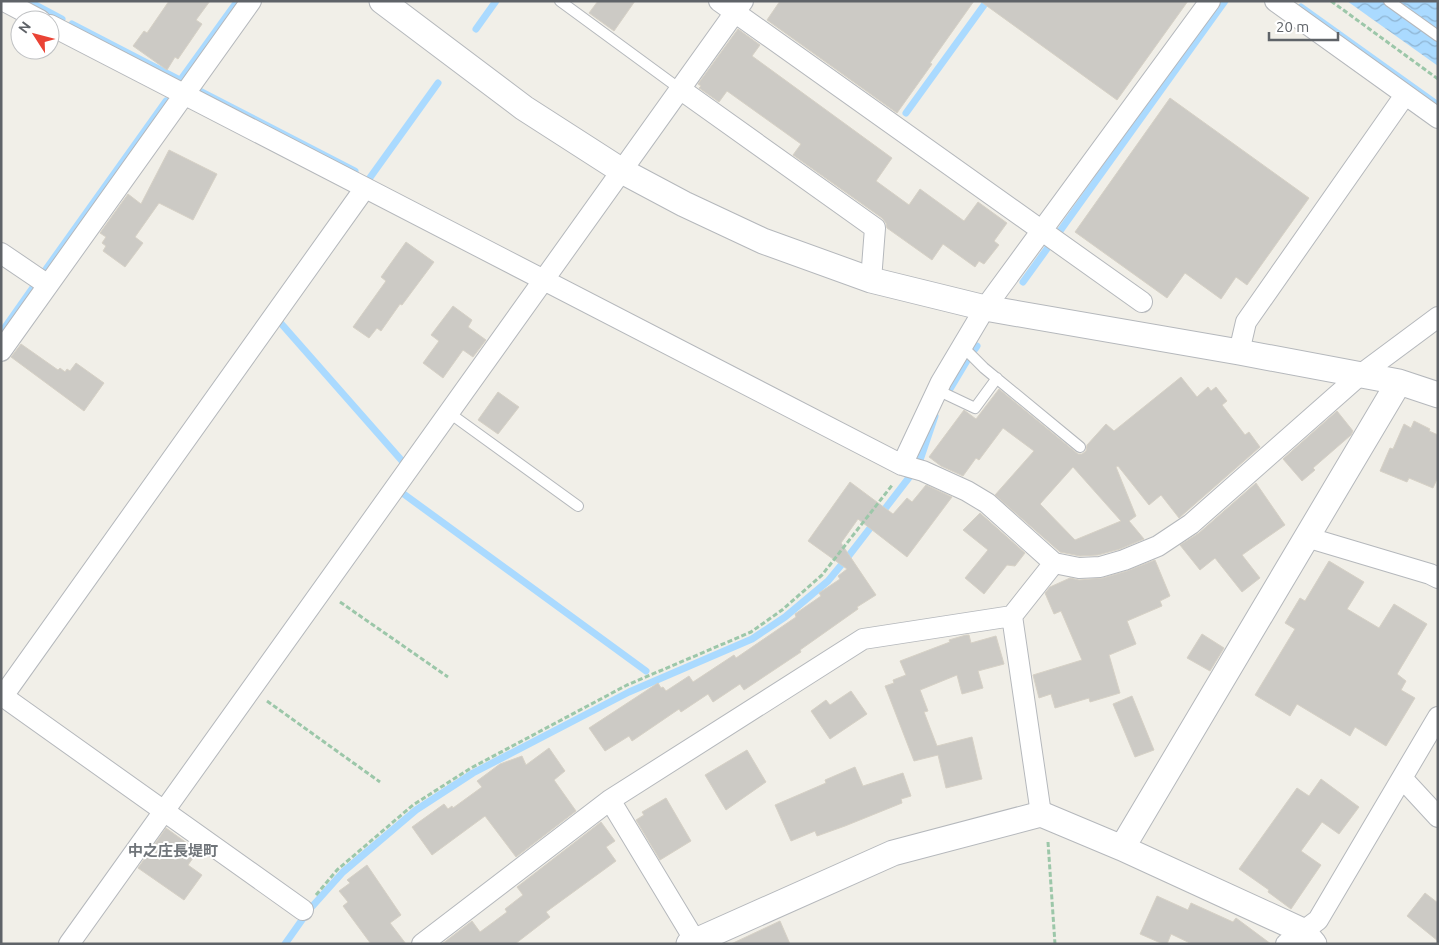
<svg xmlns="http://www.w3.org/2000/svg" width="1439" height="945" font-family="Ubuntu,'Noto Sans JP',sans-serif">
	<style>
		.water { fill: url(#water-waves) }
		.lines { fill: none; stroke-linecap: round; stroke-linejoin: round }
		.stream { stroke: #aadaff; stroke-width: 7 }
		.building { fill: #cccac5; stroke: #d6d1c6; fill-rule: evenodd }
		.service-casing { stroke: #b5b8bc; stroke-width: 12 }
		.minor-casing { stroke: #b5b8bc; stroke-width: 22 }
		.tertiary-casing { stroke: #b5b8bc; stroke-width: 27 }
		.path { stroke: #9cc7a9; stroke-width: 3; stroke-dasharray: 5 2.5; stroke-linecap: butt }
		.service { stroke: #fff; stroke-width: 10 }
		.minor { stroke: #fff; stroke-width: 20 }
		.tertiary { stroke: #fff; stroke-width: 25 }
		.labels { text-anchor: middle; stroke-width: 4; stroke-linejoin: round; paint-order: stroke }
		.quarter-label { font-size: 15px; font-weight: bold; fill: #70757a; stroke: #fff }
	</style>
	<defs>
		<pattern id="water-waves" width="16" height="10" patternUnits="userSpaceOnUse" patternTransform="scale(1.25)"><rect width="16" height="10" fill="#aadaff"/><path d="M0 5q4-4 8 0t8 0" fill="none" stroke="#8eb4d2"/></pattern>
	</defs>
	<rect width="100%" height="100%" fill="#f1efe8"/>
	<path class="water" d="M1347 1H1438V66Z"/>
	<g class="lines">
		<path class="stream" d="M28 1 62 19
			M1301 7 1438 105
			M72 24 182 81
			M476 29 496 1
			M179 82 236 3
			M200 91 355 171
			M906 113 987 1
			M369 179 438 83
			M1060 231 1225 1
			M44 272 166 101
			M1023 282 1049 246
			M278 320 403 462
			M1 333 34 286
			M975 349 977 346
			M950 389 968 359
			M920 460 935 416
			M401 492 646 671
			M285 944 309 910 343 872 416 810 473 773 629 692 752 639 785 617 828 581 847 558 911 475"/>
	</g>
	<path class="building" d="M169 1H210L196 20 202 24 178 59 175 57 167 70 133 46 144 31 147 33Z
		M598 1H635L614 31 589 13Z
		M780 1H974L930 63 932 64 897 113 767 20Z
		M980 1H1188L1117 100Z
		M738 29 760 45 752 56 892 158 876 181 909 205 920 189 964 221 978 202 1007 223 994 241 999 245 984 264 979 261 975 267 943 244 932 260 887 228 886 223 882 218 793 155 801 144 727 91 719 102 699 88 701 86 698 84Z
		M1170 98 1309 198 1247 285 1236 277 1221 299 1185 273 1167 298 1075 232Z
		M169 150 217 174 193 220 159 203 135 237 143 243 125 267 103 251 106 246 102 243 106 237 100 233 128 194 141 204Z
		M406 242 434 262 402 305 400 304 381 331 377 328 369 338 353 327 386 281 381 277Z
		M453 306 472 320 468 327 486 340 473 357 463 350 443 378 423 363 439 341 431 335Z
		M21 344 58 370 60 368 65 372 67 369 70 371 76 363 104 383 84 411 11 357Z
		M1181 377 1197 397 1208 387 1211 391 1216 387 1227 401 1222 405 1245 435 1249 432 1260 447 1179 518 1161 495 1149 505 1118 466 1116 467 1136 516 1129 521 1144 539 1120 549 1098 555 1080 556 1060 552 995 495 1034 451 1003 428 979 460 976 458 963 476 941 466 929 457 964 410 976 419 999 389 1078 454H1082L1086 451 1087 445 1106 424 1114 431ZM1073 467 1121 521 1075 540 1040 504Z
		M498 392 519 407 498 434 478 420Z
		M1337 411 1353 431 1351 435 1313 468 1315 470 1302 481 1283 459Z
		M1414 421 1430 429 1429 431 1438 435V477L1433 488 1409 478 1407 482 1380 471 1390 448 1393 449 1404 424 1411 428Z
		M850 482 893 514 907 498 912 502 926 485 952 497 907 557 858 519 841 543 876 595 857 607 858 609 800 650 801 652 744 690 740 684 713 702 708 694 681 712 679 709 632 741 629 736 605 751 589 728 658 683 661 688 663 687 666 691 689 676 693 682 734 655 736 658 796 617 795 614 821 596 819 593 840 579 838 576 847 569 808 541Z
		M1256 483 1285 525 1242 555 1260 578 1242 592 1215 558 1200 570 1180 545 1199 533Z
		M980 513 1025 553 1015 566 1007 565 984 594 965 578 988 550 963 530Z
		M1155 560 1170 596 1160 601 1162 606 1127 621 1136 644 1109 655 1120 693 1090 702 1089 698 1055 708 1051 694 1039 698 1033 675 1082 660 1061 611 1054 614 1045 593 1050 587 1070 578 1079 580 1103 578 1127 571Z
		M1329 561 1364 582 1347 609 1379 628 1394 604 1427 624 1397 674 1406 681 1401 690 1415 698 1386 746 1355 727 1350 736 1297 704 1290 716 1255 695 1295 629 1285 623 1300 598 1305 601Z
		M1202 634 1224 648 1210 671 1187 658Z
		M966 635H969L971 643 996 636 1004 664 978 671 983 688 962 694 957 675 920 690 928 711 924 712 937 746 972 737 979 767 982 779 946 788 938 755 914 761 885 686 894 683 893 680 906 675 900 661 950 642 949 640Z
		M851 691 867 714 830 739 811 711 826 700 830 705Z
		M1132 696 1154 750 1135 757 1113 704Z
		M549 748 565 771 554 780 576 811 516 857 485 816 432 855 412 827 444 804 448 809 452 806 453 808 482 787 477 781 500 764 522 756 526 765Z
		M747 750 766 782 726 810 705 775Z
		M855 767 863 786 903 773 911 796 901 799 902 803 845 826 817 836 815 831 791 841 775 805 826 783 825 780Z
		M1321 779 1359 807 1339 834 1322 822 1301 851 1321 865 1291 909 1268 892 1269 890 1239 869 1297 788 1309 796Z
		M666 798 691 841 660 860 636 820 644 815 642 812Z
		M601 822 615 841 606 847 616 861 546 912 550 917 515 944H442L472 921 480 932 507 912 505 909 523 895 517 887Z
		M166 828 198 851 188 865 202 875 184 900 138 868Z
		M367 865 401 915 390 923 406 944H371L343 906 348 902 339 891 350 883 347 880Z
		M1425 893 1438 903V941L1407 916Z
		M1157 896 1188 910 1191 903 1233 922 1236 918 1271 944H1192L1171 934 1167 944H1163L1140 934Z
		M780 921 790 944H731Z"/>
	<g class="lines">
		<g class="service-casing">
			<path id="service" d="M560 1 680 89
				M1389 1 1438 36
				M962 346 984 368 1080 447
				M937 390 975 408 997 378
				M448 412 578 506"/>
		</g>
		<g class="minor-casing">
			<path id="minor" d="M4 1 40 20
				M719 1 1142 302
				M1275 1 1438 118
				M50 25 902 465 923 471 967 491 987 503 1054 563 1079 568 1100 567 1124 560 1158 546 1191 524 1360 375 1438 317
				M680 89 875 228 871 280
				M1 253 48 285
				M1 351 251 1
				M1239 352 1246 322 1405 95
				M902 465 941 382 985 308 1210 1
				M1306 537 1430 574 1438 578
				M1012 616 1041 814
				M1 695 303 910
				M3 696 365 188
				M1402 778 1438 817
				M610 800 697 944
				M69 944 743 1
				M422 944 610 800 863 639 1012 616 1054 563
				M1286 944 1318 920 1438 717"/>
		</g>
		<g class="tertiary-casing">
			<path id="tertiary" d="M382 1 524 108 622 171 684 204 763 241 871 280 985 308 1239 352 1399 382 1438 395
				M1122 848 1399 382
				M689 944 893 853 1041 814 1122 848 1303 931 1314 944"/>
		</g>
		<path class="path" d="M1331 1 1438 79
			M340 602 448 677
			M267 701 380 782
			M1048 842 1055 944
			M316 895 337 870 413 805 471 768 627 685 751 632 782 610 822 575 893 484"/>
		<use href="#service" class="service"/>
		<use href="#minor" class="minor"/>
		<use href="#tertiary" class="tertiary"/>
	</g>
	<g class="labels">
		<g class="quarter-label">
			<text x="173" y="856">中之庄長堤町</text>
		</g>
	</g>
	<rect width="1439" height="945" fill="none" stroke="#5f6368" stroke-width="5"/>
	<g transform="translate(35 35) rotate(306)"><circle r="24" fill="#ffffff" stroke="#bfc1c3"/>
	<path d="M0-4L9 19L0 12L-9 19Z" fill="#ea4335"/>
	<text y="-8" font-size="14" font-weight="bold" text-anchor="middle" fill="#5f6368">N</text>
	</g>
	<path d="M1269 32v8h69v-8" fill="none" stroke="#5f6368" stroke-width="2.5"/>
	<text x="1276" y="32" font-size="15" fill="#5f6368" stroke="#ffffff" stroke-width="4" paint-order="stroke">20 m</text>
</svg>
